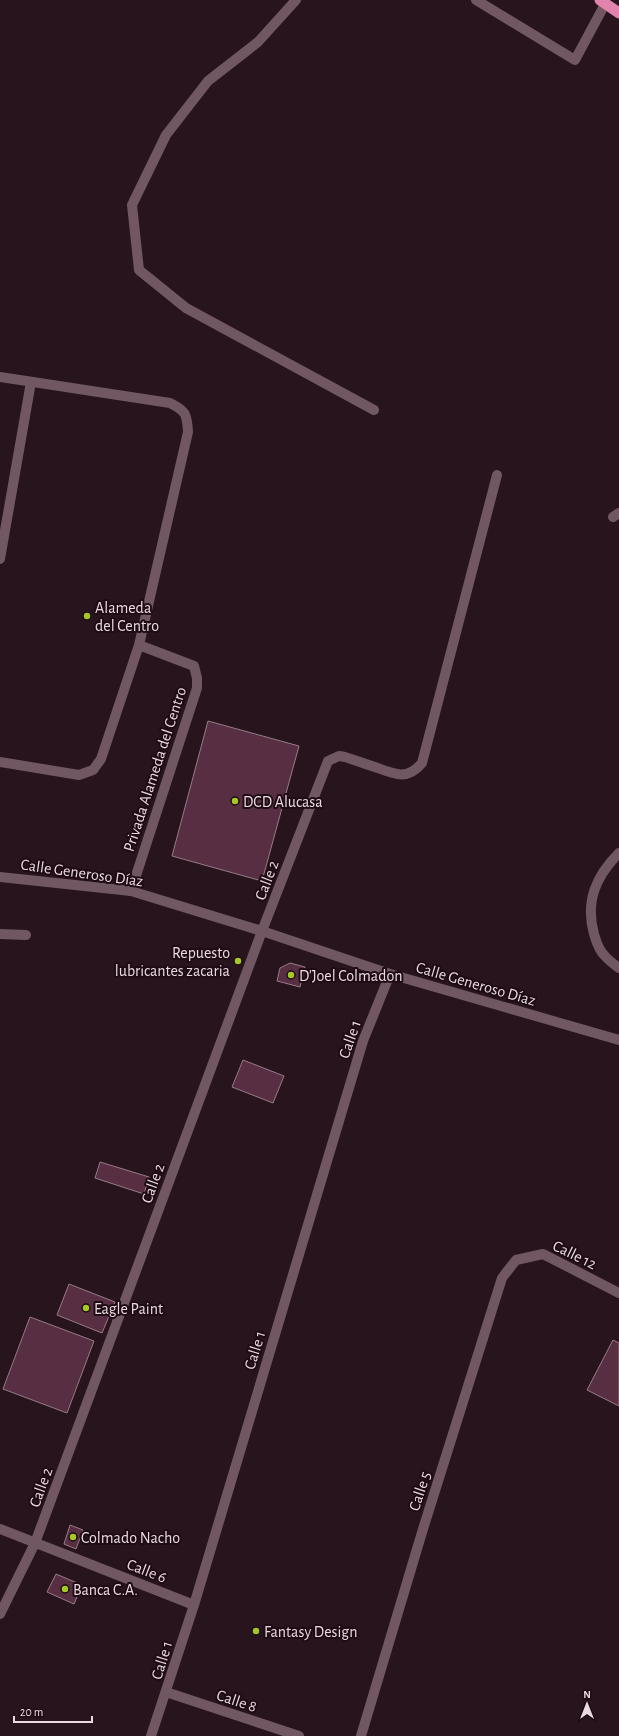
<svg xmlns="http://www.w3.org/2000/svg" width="619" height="1736" font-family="'Alegreya Sans',sans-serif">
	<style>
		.building { fill: #582f42; stroke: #967c86 }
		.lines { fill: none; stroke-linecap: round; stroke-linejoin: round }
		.service { stroke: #705761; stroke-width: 10 }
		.minor { stroke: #705761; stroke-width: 10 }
		.trunk { stroke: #e084ae; stroke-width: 11 }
		.poi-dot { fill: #a4c824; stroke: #1e0b14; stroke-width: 1.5 }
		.labels { text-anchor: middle; stroke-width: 4; stroke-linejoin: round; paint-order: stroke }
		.poi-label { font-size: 16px; fill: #e9dae0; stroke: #1e0b14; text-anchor: start }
		.street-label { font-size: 16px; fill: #e9dae0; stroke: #1e0b14 }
	</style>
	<rect width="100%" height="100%" fill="#28141d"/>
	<path class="building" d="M208 721 299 746 262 881 172 856Z
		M290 963 305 967 300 987 277 981 280 968Z
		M243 1060 284 1076 273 1103 232 1087Z
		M100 1162 149 1177 144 1194 95 1178Z
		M69 1284 115 1302 102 1333 57 1315Z
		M30 1317 94 1341 67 1413 3 1389Z
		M613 1340 619 1343V1406L587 1390Z
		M70 1525 83 1530 76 1549 64 1544Z
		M56 1574 82 1585 74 1604 47 1592Z"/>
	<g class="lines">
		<path class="service" d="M296 0 258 42 208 81 166 135 132 205 139 270 186 308 374 410
			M476 0 575 60 605 4
			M0 377 170 403C186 411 187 414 188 432L139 645 101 759 93 770 79 775 0 762
			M613 517 619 513
			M0 559 31 382
			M619 853C596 876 585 901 594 934 596 941 599 951 605 956 609 961 614 964 619 968
			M131 891 197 688V678L194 666 139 645
			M262 931 328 761 339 756 345 757C355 760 365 764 375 767 394 774 407 781 422 763L497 475
			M0 934 26 935"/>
		<path class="minor" d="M0 877 131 891 262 931 390 974 619 1040
			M0 1529 194 1605
			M0 1614 35 1543 262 931
			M166 1692 299 1736
			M151 1736 194 1605 363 1041 390 974
			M361 1736 423 1529 502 1278 516 1260 543 1254 619 1293"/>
		<path class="trunk" d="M600 0 619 13"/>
	</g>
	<g class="poi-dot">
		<circle cx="87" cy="616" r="4"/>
		<circle cx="235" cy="801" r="4"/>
		<circle cx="238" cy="961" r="4"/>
		<circle cx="291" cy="975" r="4"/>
		<circle cx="86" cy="1308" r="4"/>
		<circle cx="73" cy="1537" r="4"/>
		<circle cx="65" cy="1589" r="4"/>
		<circle cx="256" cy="1631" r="4"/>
	</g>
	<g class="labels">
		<g class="poi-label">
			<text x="95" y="613">Alameda<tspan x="95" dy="18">del Centro</tspan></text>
			<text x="243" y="807">DCD Alucasa</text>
			<text x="230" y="958" text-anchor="end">Repuesto<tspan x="230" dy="18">lubricantes zacaria</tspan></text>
			<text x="299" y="981">D'Joel Colmadon</text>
			<text x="94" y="1314">Eagle Paint</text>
			<text x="81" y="1543">Colmado Nacho</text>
			<text x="73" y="1595">Banca C.A.</text>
			<text x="264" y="1637">Fantasy Design</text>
		</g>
		<g class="street-label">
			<text transform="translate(154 769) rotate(-72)" y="6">Privada Alameda del Centro</text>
			<text transform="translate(82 872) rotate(8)" y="6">Calle Generoso Díaz</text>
			<text transform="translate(266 880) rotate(-69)" y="6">Calle 2</text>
			<text transform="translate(476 983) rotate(16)" y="6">Calle Generoso Díaz</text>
			<text transform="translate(349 1039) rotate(-71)" y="6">Calle 1</text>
			<text transform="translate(152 1183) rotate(-70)" y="6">Calle 2</text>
			<text transform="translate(575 1254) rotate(26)" y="6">Calle 12</text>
			<text transform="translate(254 1350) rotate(-73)" y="6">Calle 1</text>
			<text transform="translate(40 1487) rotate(-70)" y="6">Calle 2</text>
			<text transform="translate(419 1491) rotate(-72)" y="6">Calle 5</text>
			<text transform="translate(147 1570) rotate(21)" y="6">Calle 6</text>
			<text transform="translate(161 1660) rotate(-73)" y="6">Calle 1</text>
			<text transform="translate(237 1700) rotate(18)" y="6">Calle 8</text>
		</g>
	</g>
	<g transform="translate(587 1704)" stroke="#1e0b14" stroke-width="3" paint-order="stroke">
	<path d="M0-3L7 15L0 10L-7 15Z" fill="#e9dae0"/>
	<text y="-6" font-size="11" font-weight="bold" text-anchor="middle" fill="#e9dae0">N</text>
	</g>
	<path d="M14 1716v6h78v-6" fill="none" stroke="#e9dae0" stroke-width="2"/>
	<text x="20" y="1716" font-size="12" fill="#e9dae0" stroke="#1e0b14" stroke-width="3" paint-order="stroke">20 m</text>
</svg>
